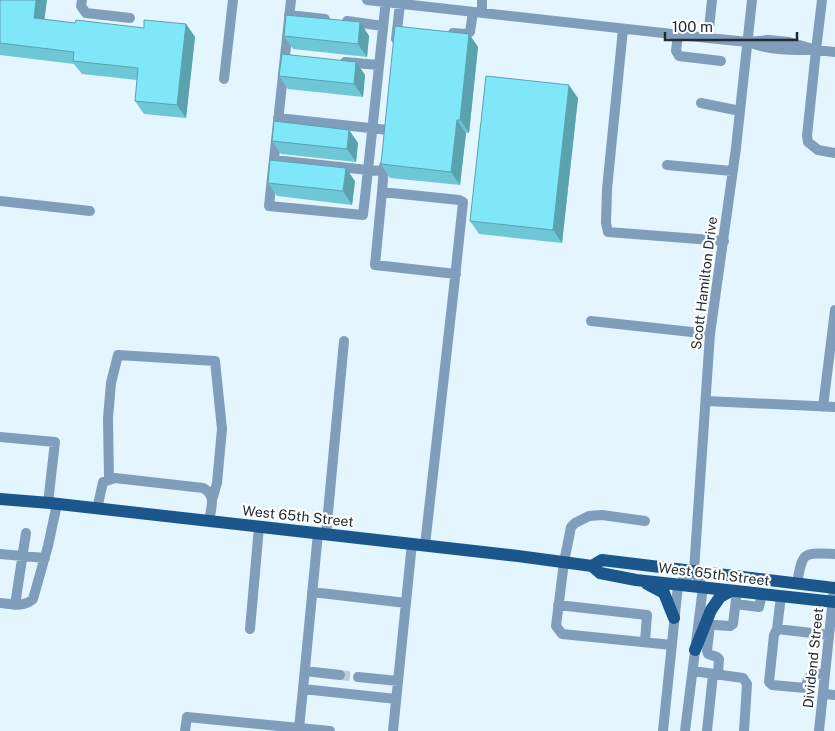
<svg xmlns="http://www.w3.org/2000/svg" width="835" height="731" font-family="'Public Sans',sans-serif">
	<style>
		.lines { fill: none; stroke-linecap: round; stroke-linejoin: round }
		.minor-tunnel { stroke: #bccdd5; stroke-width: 10; stroke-dasharray: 10 5; stroke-linecap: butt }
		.minor { stroke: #809ebc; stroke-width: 10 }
		.major { stroke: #1b578c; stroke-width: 12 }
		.wall { fill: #6ec7d6 }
		.shaded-wall { fill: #5aa2ae }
		.building { fill: #80e7f9; stroke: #5aa2ae }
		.labels { text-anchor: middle; stroke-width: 4.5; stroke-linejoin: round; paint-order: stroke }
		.street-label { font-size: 14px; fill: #222d33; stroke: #fff }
	</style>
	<rect width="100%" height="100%" fill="#e3f5fe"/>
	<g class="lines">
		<path class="minor-tunnel" d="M340 675 358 677"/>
		<path class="minor" d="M82 0 81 6 86 13 130 18
			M291 0 269 206 363 215 368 170 384 171
			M367 0 708 38 748 42 768 40 789 42 816 50 835 52
			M482 13V0
			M289 15 325 19
			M347 21 383 26
			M623 29 607 189 606 223 608 232 724 241
			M453 33 465 34 470 32 473 12
			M678 35 676 51 679 56 721 61
			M708 38 712 0
			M396 39 400 4
			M754 44C775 51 794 50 816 50L807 136 808 142 818 150 835 153
			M816 50 822 0
			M345 62 378 65
			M224 79 233 0
			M701 103 740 111
			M278 118 388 130
			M274 160 368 170 386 0
			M667 165 732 171
			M382 192 384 166
			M0 201 90 211
			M591 321 710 334
			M706 401 835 407
			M823 407 835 310
			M0 437 55 442 48 503
			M109 480 108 418 111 383 118 355 215 361 222 429 217 483 213 497
			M97 509 103 482 115 478 203 488C217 495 211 508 209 521
			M645 521 602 515 589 516 575 523 571 527 564 562 556 626 562 634 672 645
			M326 534 344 341
			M425 545 454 287 463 202 459 200 382 192 375 265 456 274
			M0 554 45 558
			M797 583C803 551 802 553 835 554
			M312 592 406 603
			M781 596 777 629 774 635 769 682 772 685 806 688 808 678 818 674 825 675
			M0 603C12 604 23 608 33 599L48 546 57 504
			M736 604 759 607 762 594
			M15 605 26 533
			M558 605 647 615 645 642
			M700 624 730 626 733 624 737 591
			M710 624 707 651 708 654 717 657 719 659 718 674
			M250 629 259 527
			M777 629 829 635
			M305 671 340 675
			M693 671 743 678 747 684 744 731
			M358 677 398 681
			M303 689 318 533
			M823 694 835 695
			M299 728 330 731
			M185 731 187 717 299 728 303 689 396 699
			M393 731 412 543
			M663 731 678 585 694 571
			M685 731 703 587 694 571 710 334 736 148 752 0
			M707 731 713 674
			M819 731 834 588"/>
		<path class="major" d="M0 499 50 503 518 556 592 566 600 573 636 580 835 602
			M592 566 602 560 835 588
			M647 584 664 593 674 618
			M695 650 711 610 720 597 731 591"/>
	</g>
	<path class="wall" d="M0 0 44 19 75 23 144 28 186 24 195 37 186 118 144 114 135 101 137 80 82 74 74 64 0 55Z
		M360 22 369 36 367 57 293 49 284 36Z
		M469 34 478 47 469 133H466L460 185 390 178 381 164Z
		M356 62 365 75 363 97 288 89 279 76Z
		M578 98 562 243 479 234 470 221Z
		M349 130 358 143 356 162 281 154 272 141Z
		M355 181 352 205 277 196 268 183Z"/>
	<path class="shaded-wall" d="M36 0H47L43 31 34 18Z
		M360 22 369 36 367 57 358 44Z
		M186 24 195 37 186 118 177 105Z
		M469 34 478 47 469 133 460 120Z
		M356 62 365 75 363 97 354 84Z
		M569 85 578 98 562 243 553 230Z
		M457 120 466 133 460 185 451 172Z
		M349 130 358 143 356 162 347 149Z
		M346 168 355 181 352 205 343 191Z"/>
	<path class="building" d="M0 0H36L34 18 75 23 76 20 144 28V20L186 24 177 105 135 101 138 68 73 61 74 52 0 43Z
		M286 15 360 22 358 44 284 36Z
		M395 26 469 34 460 120H457L451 172 381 164Z
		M282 54 356 62 354 84 279 76Z
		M486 76 569 85 553 230 470 221Z
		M274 121 349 130 347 149 272 141Z
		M270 160 346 168 343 191 268 183Z"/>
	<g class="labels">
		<g class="street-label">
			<text transform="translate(704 283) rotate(-83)" y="5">Scott Hamilton Drive</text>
			<text transform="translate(298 516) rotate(6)" y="5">West 65th Street</text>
			<text transform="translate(714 574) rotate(7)" y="5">West 65th Street</text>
			<text transform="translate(813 658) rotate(-84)" y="5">Dividend Street</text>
		</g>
	</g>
	<path d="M665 32v8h132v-8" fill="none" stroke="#222d33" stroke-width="2.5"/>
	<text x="672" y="32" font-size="15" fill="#222d33" stroke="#ffffff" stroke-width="4" paint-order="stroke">100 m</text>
</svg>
